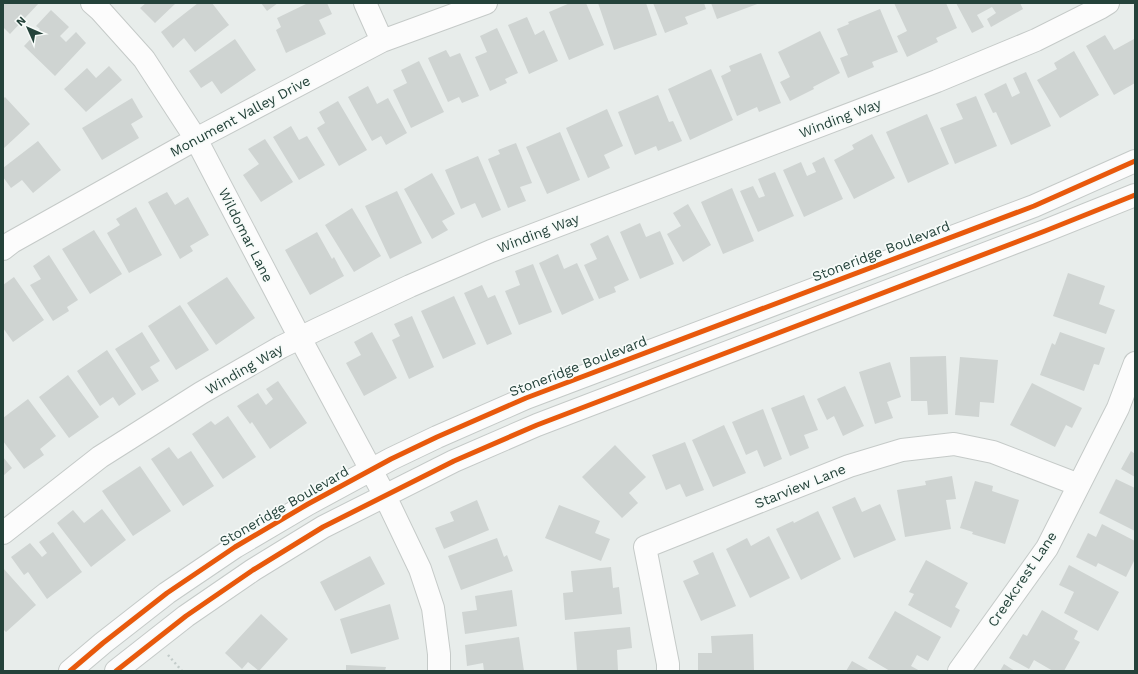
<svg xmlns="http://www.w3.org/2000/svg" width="1138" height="674" font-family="'Work Sans',sans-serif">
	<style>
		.building { fill: #cfd4d2 }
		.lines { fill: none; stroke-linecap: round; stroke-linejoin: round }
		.minor-casing { stroke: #c5cac8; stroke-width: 24 }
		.path { stroke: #c3ccca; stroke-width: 2.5; stroke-dasharray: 2 3; stroke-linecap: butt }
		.minor { stroke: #fcfcfc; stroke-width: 22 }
		.cycleway-casing { stroke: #f7fbf9; stroke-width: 8 }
		.cycleway { stroke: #e8590c; stroke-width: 5 }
		.labels { text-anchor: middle; stroke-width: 3.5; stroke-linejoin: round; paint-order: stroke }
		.street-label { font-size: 14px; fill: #24423a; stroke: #f7fbf9 }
	</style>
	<rect width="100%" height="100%" fill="#e8edeb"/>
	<path class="building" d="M3 3H39L10 34 3 27Z
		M146 3H176L155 23 140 8Z
		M198 3H212L229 25 195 52 184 38 173 48 161 32Z
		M261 3H278L267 11Z
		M308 3H327L332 14 319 20 326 34 286 53 276 30 281 27 277 18Z
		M570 3H586L604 45 569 60 549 12Z
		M598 3H646L657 35 614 50Z
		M653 3H704L706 9 685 17 688 24 665 33Z
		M711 3H760L717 19Z
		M894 3H946L957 28 936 38 938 42 907 57 897 36 907 31Z
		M956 3H1020L1023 9 991 27 987 19 996 13 992 7 977 15 984 27 972 33Z
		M880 9 898 52 872 62 874 67 848 78 840 58 848 55 837 29 849 24 848 22Z
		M51 10 69 27 60 36 66 42 76 32 86 43 55 76 24 46 40 29 36 26Z
		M527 17 535 35 544 30 558 61 529 74 508 25Z
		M497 28 518 73 505 79 507 83 490 91 475 57 487 52 480 36Z
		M820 31 840 73 813 87 814 89 790 101 780 82 790 77 778 52Z
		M1105 35 1114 50 1134 39 1135 41V83L1114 95 1086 46Z
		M235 39 256 70 221 94 212 81 201 88 189 71Z
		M446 50 450 57 460 53 479 96 462 103 459 97 448 102 428 58Z
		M1074 51 1099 95 1060 118 1037 80 1057 69 1054 63Z
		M761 53 781 103 759 112 757 107 737 116 721 76 731 71 729 66Z
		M419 61 444 112 411 128 393 90 407 83 401 70Z
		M109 66 122 80 86 112 64 89 87 68 96 78Z
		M711 69 733 120 690 140 668 89Z
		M1026 72 1051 126 1011 145 996 112 993 113 984 94 1006 83 1012 97 1020 93 1013 78Z
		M368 86 377 104 388 98 407 133 386 145 381 136 372 141 348 97Z
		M658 95 669 122 673 121 682 141 658 151 656 146 635 155 618 112Z
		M976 96 997 146 955 164 940 128 963 119 956 104Z
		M5 97 30 124 3 149V99Z
		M132 98 143 117 131 124 139 138 102 160 82 128Z
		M338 101 367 150 339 166 317 128 325 123 319 112Z
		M607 109 623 146 604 155 610 168 588 178 566 128Z
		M927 114 949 164 908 183 886 132Z
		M291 126 299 140 307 136 325 165 299 180 273 137Z
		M560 132 580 180 547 194 526 147Z
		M872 134 895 178 854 199 834 160 854 149 852 145Z
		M265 139 293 182 261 202 243 175 259 164 248 149Z
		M38 141 61 170 33 193 22 180 11 188 3 177V168Z
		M516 143 532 183 520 187 526 201 508 208 488 159 500 154 498 150Z
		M478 156 501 210 482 218 475 203 461 209 445 170Z
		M824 157 843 199 804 217 783 170 801 162 807 176 816 172 812 163Z
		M775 172 794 216 758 232 740 191 753 186 759 198 765 196 758 179Z
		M432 173 455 214 442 221 448 230 432 239 404 189Z
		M732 188 754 241 723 254 701 202Z
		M397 191 422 243 390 259 365 206Z
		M167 192 175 205 188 197 209 235 190 246 193 251 180 259 148 202Z
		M688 204 711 245 683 262 667 234 681 226 673 213Z
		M136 207 162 255 129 273 107 233 120 225 116 219Z
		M352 208 381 256 354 272 325 225Z
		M640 223 646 237 660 231 674 264 640 279 620 232Z
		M94 230 122 274 90 294 62 249Z
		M317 232 332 259 334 257 344 276 310 295 285 250Z
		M608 235 629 280 614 287 616 292 599 299 584 265 597 259 590 244Z
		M558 254 564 269 577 263 594 300 562 315 539 263Z
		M49 255 78 300 67 307 69 311 53 321 30 285 41 279 33 266Z
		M533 264 552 312 519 325 505 291 520 285 515 271Z
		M1068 273 1105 286 1099 304 1115 310 1106 334 1053 316Z
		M14 277 44 320 13 342 3 328V285Z
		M227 277 255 318 216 345 187 303Z
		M482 285 488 298 495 295 512 334 487 345 464 293Z
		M454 296 476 344 443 359 421 311Z
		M180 305 209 350 176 370 148 326Z
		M412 316 434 367 409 379 392 340 400 336 394 324Z
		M142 332 160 361 150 367 159 381 142 391 115 349Z
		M372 332 397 378 364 396 346 363 361 355 354 342Z
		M1060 332 1105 348 1099 365 1094 364 1084 391 1040 375 1052 343 1055 345Z
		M107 350 136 394 119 406 113 397 100 406 77 371Z
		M946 356 948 414 928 415 927 401H911L910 357Z
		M960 357 998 360 994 403 980 402 979 417 955 415Z
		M890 362 901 397 887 402 893 418 875 424 859 372Z
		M68 375 99 417 69 438 39 397Z
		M278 381 307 423 270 449 252 422 250 424 237 406 258 393 266 405 273 399 266 389Z
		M1032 383 1082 408 1072 428 1066 425 1055 447 1010 425Z
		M845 386 864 426 843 436 834 416 827 420 817 399Z
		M804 395 818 430 804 435 809 448 790 456 771 408Z
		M28 399 56 436 40 449 44 455 24 469 3 441V418Z
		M763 409 782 459 764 467 757 450 746 455 732 422Z
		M228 416 256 457 223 479 192 434 211 421 215 425Z
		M724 425 746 473 713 487 692 440Z
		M685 442 704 490 686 497 680 484 666 490 652 455Z
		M615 445 646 477 629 493 638 503 622 518 582 477Z
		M169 447 178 459 191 451 214 486 183 506 151 459Z
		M1131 451 1135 454V477L1121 469Z
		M3 457 12 468 3 476Z
		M140 466 171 511 133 536 102 491Z
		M952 476 956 499 946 500 951 529 905 537 897 490 926 485 925 481Z
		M1116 479 1135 488V531L1099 513Z
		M975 481 993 486 992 491 1019 500 1005 544 972 534 973 532 960 528Z
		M855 497 862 512 880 504 896 540 854 558 832 507Z
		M477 500 489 530 444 549 435 528 454 521 450 512Z
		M559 505 600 521 595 533 610 539 601 561 545 538Z
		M102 509 126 540 91 567 57 523 73 510 84 523Z
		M818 511 841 559 801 580 776 529 793 521 794 523Z
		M1102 524 1135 541V559L1126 577 1098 563 1096 567 1076 557 1088 533 1096 537Z
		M53 532 82 572 47 599 28 572 24 575 11 557 30 543 42 557 47 553 39 542Z
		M769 536 790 578 750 598 726 549 747 538 751 546Z
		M497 538 504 557 507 555 513 571 461 590 448 556Z
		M713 552 736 606 701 621 683 581 699 574 693 561Z
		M370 556 385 584 335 611 320 582Z
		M926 560 968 583 955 607 960 610 951 628 908 605 914 594 909 592Z
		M1069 565 1119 592 1098 631 1064 613 1074 592 1059 585Z
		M611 567 613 588 619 587 622 614 565 620 563 593 573 592 571 571Z
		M3 568 36 605 6 632 3 629Z
		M512 590 517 626 465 634 462 612 477 610 475 596Z
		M390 604 399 639 351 654 340 619Z
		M1042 610 1078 631 1074 639 1080 642 1064 671H1053L1034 660 1029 669 1009 658 1023 634 1027 636Z
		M895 611 941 637 928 661 917 655 911 666 920 671H890L868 658Z
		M261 614 288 639 259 671 248 662 242 669 225 653Z
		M630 627 632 648 617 650 618 671H577L574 632Z
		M753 634 754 671H698V653H712L711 636Z
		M519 637 524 671H484L483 663 467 666 465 645Z
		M852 661 870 671H846Z
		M1004 664 1015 671H1000Z
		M346 665 386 667 385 671H346Z"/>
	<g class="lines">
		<g class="minor-casing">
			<path id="minor" d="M92 3 100 10 144 59 196 139 300 338 385 496 420 569 433 608 439 654V671
				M365 3 382 41
				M3 249 12 242 196 139 382 41 486 3
				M3 533 100 457 201 393 281 347 318 329 410 286 491 251 937 81 1036 40 1100 8 1108 3
				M70 671 103 643 167 593 235 547 308 504 391 459 437 437 526 398 1034 206 1135 161
				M116 671 186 616 253 570 323 527 454 461 537 425 1045 231 1135 195
				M668 671V664L645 547 849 466 902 450 954 444 993 452 1079 485
				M959 671 1047 548 1118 408 1135 363"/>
		</g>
		<path class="path" d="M168 655 182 671"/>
		<use href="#minor" class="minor"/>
		<g class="cycleway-casing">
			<path id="cycleway" d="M70 671 103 643 167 593 235 547 308 504 391 459 437 437 526 398 1034 206 1135 161
				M116 671 186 616 253 570 323 527 454 461 537 425 1045 231 1135 195"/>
		</g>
		<use href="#cycleway" class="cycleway"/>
	</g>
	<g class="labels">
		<g class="street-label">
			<text transform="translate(240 116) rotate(-28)" y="5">Monument Valley Drive</text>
			<text transform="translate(840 118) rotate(-21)" y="5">Winding Way</text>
			<text transform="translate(538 233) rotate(-21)" y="5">Winding Way</text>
			<text transform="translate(246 235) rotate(63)" y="5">Wildomar Lane</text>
			<text transform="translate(881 251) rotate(-21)" y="5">Stoneridge Boulevard</text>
			<text transform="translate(578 366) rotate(-21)" y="5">Stoneridge Boulevard</text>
			<text transform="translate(244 369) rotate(-30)" y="5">Winding Way</text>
			<text transform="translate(800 486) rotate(-22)" y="5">Starview Lane</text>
			<text transform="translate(284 506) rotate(-30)" y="5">Stoneridge Boulevard</text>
			<text transform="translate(1022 579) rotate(-56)" y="5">Creekcrest Lane</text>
		</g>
	</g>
	<rect width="1138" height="674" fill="none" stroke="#24423a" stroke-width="8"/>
	<g transform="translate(28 28) rotate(315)" stroke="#f7fbf9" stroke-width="3" paint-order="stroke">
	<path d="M0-3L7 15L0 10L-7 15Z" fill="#24423a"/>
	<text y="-6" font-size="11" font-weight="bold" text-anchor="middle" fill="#24423a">N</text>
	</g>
</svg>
